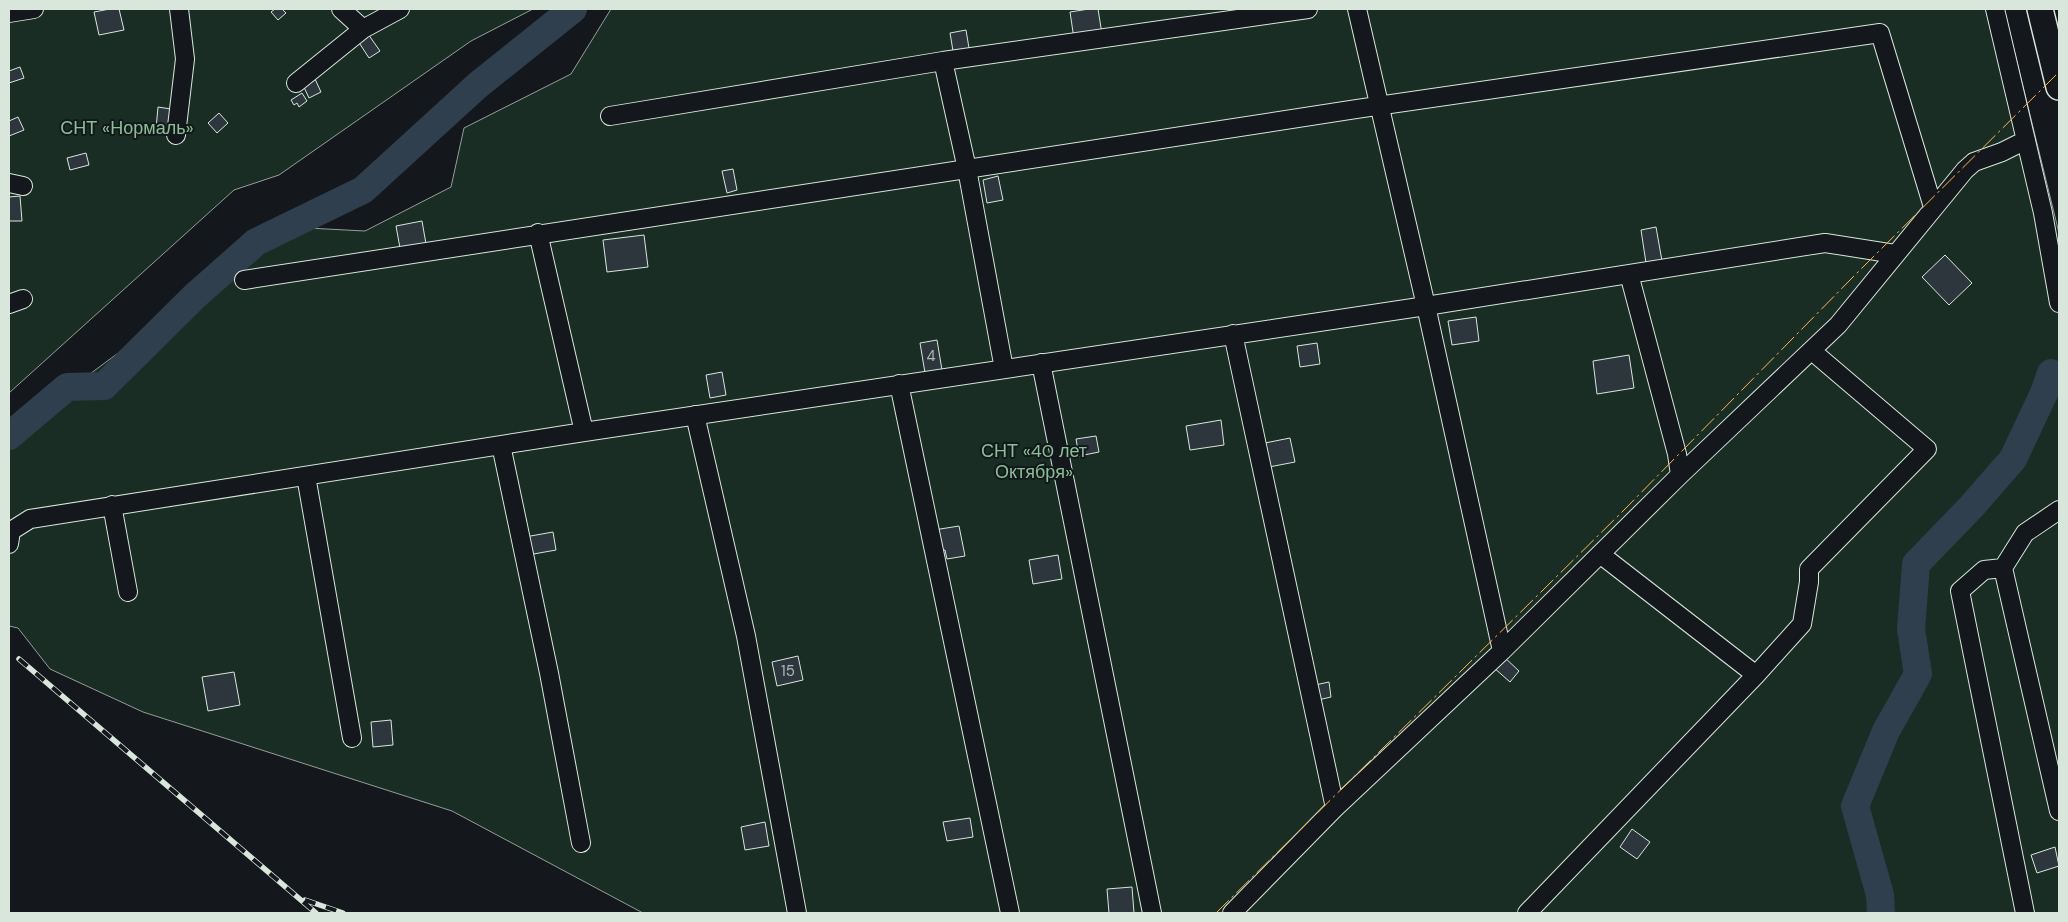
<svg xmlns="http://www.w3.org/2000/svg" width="2068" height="922" font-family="'DM Sans',sans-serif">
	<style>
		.green { fill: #1a2d24; stroke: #939e99 }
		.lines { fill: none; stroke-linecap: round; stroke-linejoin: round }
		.river { stroke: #2f3f4d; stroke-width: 28 }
		.building { fill: #2c363c; stroke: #d8e6dc }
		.minor-casing { stroke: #d8e6dc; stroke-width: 20 }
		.highway-casing { stroke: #d8e6dc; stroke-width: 28 }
		.minor { stroke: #14181c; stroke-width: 18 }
		.highway { stroke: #14181c; stroke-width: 25 }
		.rail-casing { stroke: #d8e6dc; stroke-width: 5.5 }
		.rail { stroke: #14181c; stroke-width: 4; stroke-dasharray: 11; stroke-linecap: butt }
		.power { stroke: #ffb74d; stroke-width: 1; stroke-dasharray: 18 4 2.5 4; stroke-linecap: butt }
		.labels { text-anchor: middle; stroke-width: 4; stroke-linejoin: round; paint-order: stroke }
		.number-label { font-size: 15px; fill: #adbab4 }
		.park-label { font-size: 18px; fill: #8ac095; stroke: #14181c }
	</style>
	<rect width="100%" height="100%" fill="#14181c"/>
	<path class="green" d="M9 9H533L471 41 279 175 234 190 9 393Z
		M611 9H2004L2059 233V913H643L452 811 143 712 50 669 18 628 9 626V434L288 227 365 231 451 187 464 128 571 74Z"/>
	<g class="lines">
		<path class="river" d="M9 436 67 387 104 386 196 295 256 242 363 190 478 85 573 9
			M1881 913 1880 895 1855 806 1886 731 1918 674 1911 629 1916 564 1972 506 2013 459 2044 393 2051 373"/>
	</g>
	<path class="building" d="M110 9H119L124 30 99 35 94 12Z
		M275 9H282L286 13 278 20 271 12Z
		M1089 9H1098L1102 34 1074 39 1070 12Z
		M966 30 970 54 954 57 950 33Z
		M368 34 380 51 369 58 358 41Z
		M20 67 24 78 9 83V71Z
		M315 79 321 92 309 98 303 85Z
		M302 93 307 101 299 107 297 103 294 105 291 100Z
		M158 107 171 109 168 131 156 129Z
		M219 113 228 123 217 133 208 123Z
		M18 117 24 130 9 136V121Z
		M86 153 89 165 70 170 67 158Z
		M733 169 737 190 727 193 722 171Z
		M998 176 1003 200 987 203 983 180Z
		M20 196 22 221H9V197Z
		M422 221 426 244 400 248 396 226Z
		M1656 227 1662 261 1646 263 1641 230Z
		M644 235 648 267 607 272 603 240Z
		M1945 255 1972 283 1949 305 1922 277Z
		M1476 317 1479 341 1452 345 1448 321Z
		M937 340 942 370 925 373 920 343Z
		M1317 343 1320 364 1300 367 1297 346Z
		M1629 355 1634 388 1597 394 1593 361Z
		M722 372 726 395 710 398 706 375Z
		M1221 420 1224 445 1190 450 1186 426Z
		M1096 436 1099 452 1079 456 1076 439Z
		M1290 438 1295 462 1269 467 1265 443Z
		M959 526 965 556 947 559 945 550 938 551 934 530Z
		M553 532 556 550 528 555 525 537Z
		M1058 555 1062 579 1033 584 1029 560Z
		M798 656 803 680 777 686 772 662Z
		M1503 656 1519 671 1510 682 1493 667Z
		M234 672 240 705 208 711 202 677Z
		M1329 682 1331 697 1318 700 1315 685Z
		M391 720 393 745 373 747 371 722Z
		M970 818 973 837 947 841 943 822Z
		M765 822 769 846 745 850 741 827Z
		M1632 829 1650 842 1637 859 1620 847Z
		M2055 847 2059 866 2037 873 2031 855Z
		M1132 887 1134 913H1109L1107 889Z"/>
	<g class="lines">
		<g class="minor-casing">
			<path id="minor" d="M341 9 363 29
				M1357 9 1426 306 1502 651
				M1995 9 2043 213 2059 303
				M9 13 34 9
				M943 61 967 169 1004 369
				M296 83 363 29 400 9
				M610 116 943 61 1308 9
				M176 135 185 59 179 9
				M9 183 23 186
				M538 233 584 432
				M1629 274 1677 454 1680 475
				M244 280C788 193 1334 111 1880 33L1933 207
				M9 304 23 299
				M1233 334 1335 808
				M1041 363 1152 913
				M899 384 1010 913
				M695 415 746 636 797 913
				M501 445 549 673 581 843
				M306 476 352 738
				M112 505 128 592
				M9 544 11 531 30 519 584 432 1426 306 1825 243 1895 254
				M1600 554 1756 675
				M2003 568 2059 811
				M1232 913 1335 808 1502 651 1680 475 1838 325 1965 170 1974 162 2002 152 2026 140
				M1527 913 1756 675 1802 624 1809 582V569L1927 449 1812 351
				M2025 913 1960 591 1984 570 2003 568 2025 533 2059 510"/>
		</g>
		<g class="highway-casing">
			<path id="highway" d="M2040 9 2059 87"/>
		</g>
		<use href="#minor" class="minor"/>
		<use href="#highway" class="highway"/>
		<g class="rail-casing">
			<path id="rail" d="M19 659 316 913
				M305 900 343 913"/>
		</g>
		<use href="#rail" class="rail"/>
		<path class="power" d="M1216 913 1624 510 1854 276 2059 72"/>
	</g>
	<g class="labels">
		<g class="number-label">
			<text x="931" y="361">4</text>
			<text x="788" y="676">15</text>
		</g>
		<g class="park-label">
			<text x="127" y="134">СНТ «Нормаль»</text>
			<text x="1034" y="457">СНТ «40 лет<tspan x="1034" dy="21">Октября»</tspan></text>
		</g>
	</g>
	<rect width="2068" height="922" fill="none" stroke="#d8e6dc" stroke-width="20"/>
</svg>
